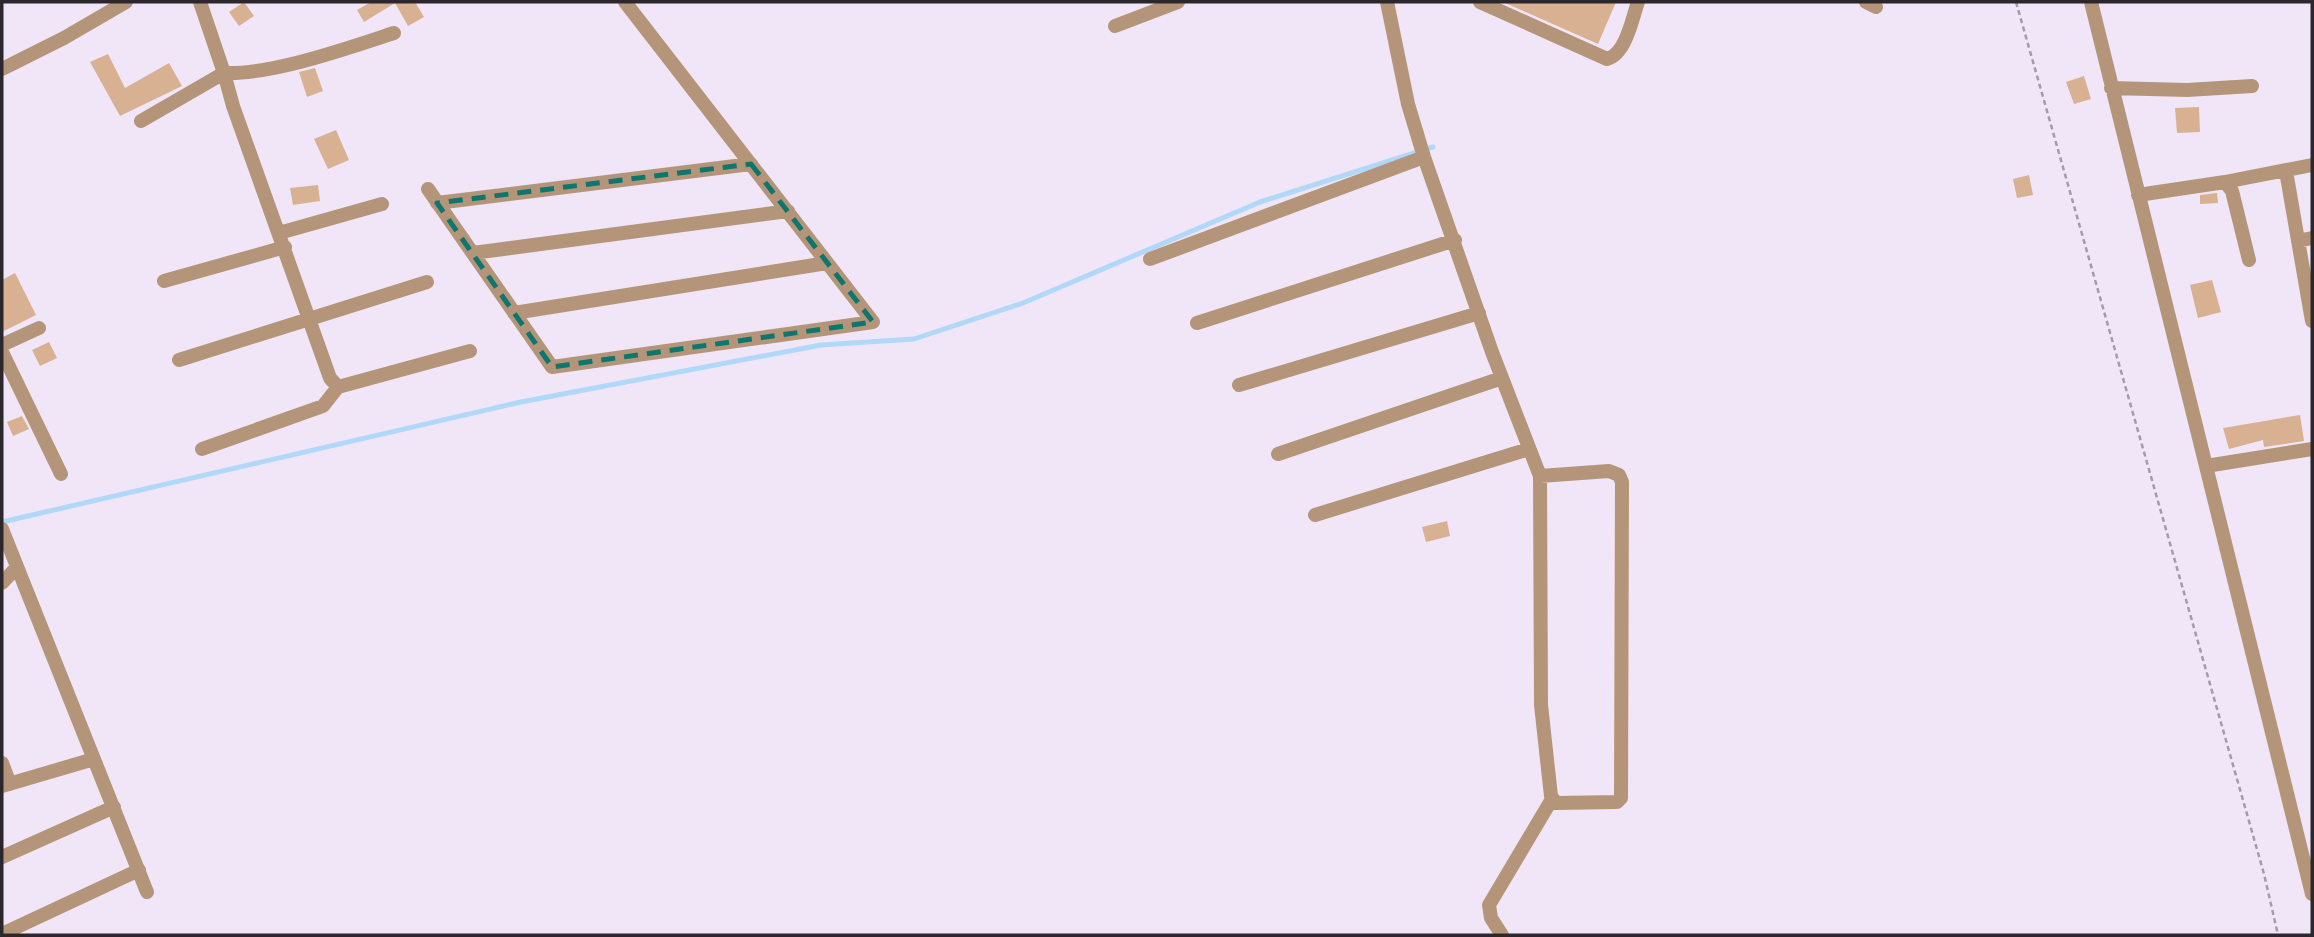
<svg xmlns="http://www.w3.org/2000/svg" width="2314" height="937" font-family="Roboto,sans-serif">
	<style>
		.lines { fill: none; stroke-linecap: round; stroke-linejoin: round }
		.stream { stroke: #b0d8f8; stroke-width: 5 }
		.building { fill: #d8b193 }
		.path { stroke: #a49ba8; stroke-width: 2.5; stroke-dasharray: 5 3.5; stroke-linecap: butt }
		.minor { stroke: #b59579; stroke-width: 14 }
		.marked { fill: none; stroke: #0f766e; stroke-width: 5; stroke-dasharray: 14 9; stroke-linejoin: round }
	</style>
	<rect width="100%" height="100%" fill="#f1e6f7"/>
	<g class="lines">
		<path class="stream" d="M2 522 521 402 821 345 914 339 1023 303 1260 202 1433 147"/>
	</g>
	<path class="building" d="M244 2 254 16 239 26 229 12Z
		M371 2H415L424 17 408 26 395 3 364 22 357 10Z
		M1503 2H1616L1598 44Z
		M108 54 125 88 169 63 182 86 120 116 90 62Z
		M315 68 323 91 307 97 299 72Z
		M2084 76 2091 99 2074 104 2066 82Z
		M2199 107 2200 132 2177 133 2175 108Z
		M336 130 349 160 328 169 314 139Z
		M2029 175 2033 195 2017 198 2013 179Z
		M318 185 320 201 293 205 290 188Z
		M2217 193 2218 203 2200 204V195Z
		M15 273 36 315 2 332V280Z
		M2212 280 2221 312 2198 318 2190 285Z
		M49 342 57 358 40 366 32 350Z
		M2300 415 2304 441 2264 447 2263 440 2229 449 2223 428Z
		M22 416 29 429 13 436 7 422Z
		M1447 521 1450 536 1426 542 1422 527Z"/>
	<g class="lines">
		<path class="path" d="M2016 2 2264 874 2278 935"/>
		<path class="minor" d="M200 2 224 73C272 75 348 48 394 33
			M1387 2 1408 104 1424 157 1492 352 1540 476 1541 705 1551 796 1556 803 1617 802 1621 798 1622 482 1619 475 1609 471 1540 476
			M1480 2 1607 59C1626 54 1632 19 1638 2
			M1866 2 1876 7
			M2091 2 2312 894
			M1115 26 1178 2
			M2 69 64 38 126 2
			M2111 88 2187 90 2252 86
			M141 121 224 73 233 106 330 378 338 387 470 351
			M2286 171 2312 321
			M2225 182 2312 165
			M428 189 552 367 873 322 625 2
			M2138 195 2225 182 2232 191 2249 260
			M437 203 751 164
			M279 233 382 204
			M2298 241 2312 238
			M473 253 788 211
			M1150 259 1424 157
			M164 281 285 247
			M514 313 827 263
			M1197 323 1455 240
			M2 345 39 328
			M2 352 61 474
			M179 360 427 282
			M1239 385 1479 313
			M202 449 323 406 338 387
			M1278 454 1502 378
			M2206 466 2312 449
			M1315 515 1529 449
			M2 529 147 892
			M2 583 17 567
			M2 763 10 784
			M2 786 94 759
			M2 857 114 807
			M2 934 139 870
			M1502 935 1491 918 1489 905 1552 799"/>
	</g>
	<path class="marked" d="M751 164 873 322 552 367 437 203Z"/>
	<rect width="2314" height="937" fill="none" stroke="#2b272d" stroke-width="7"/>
</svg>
